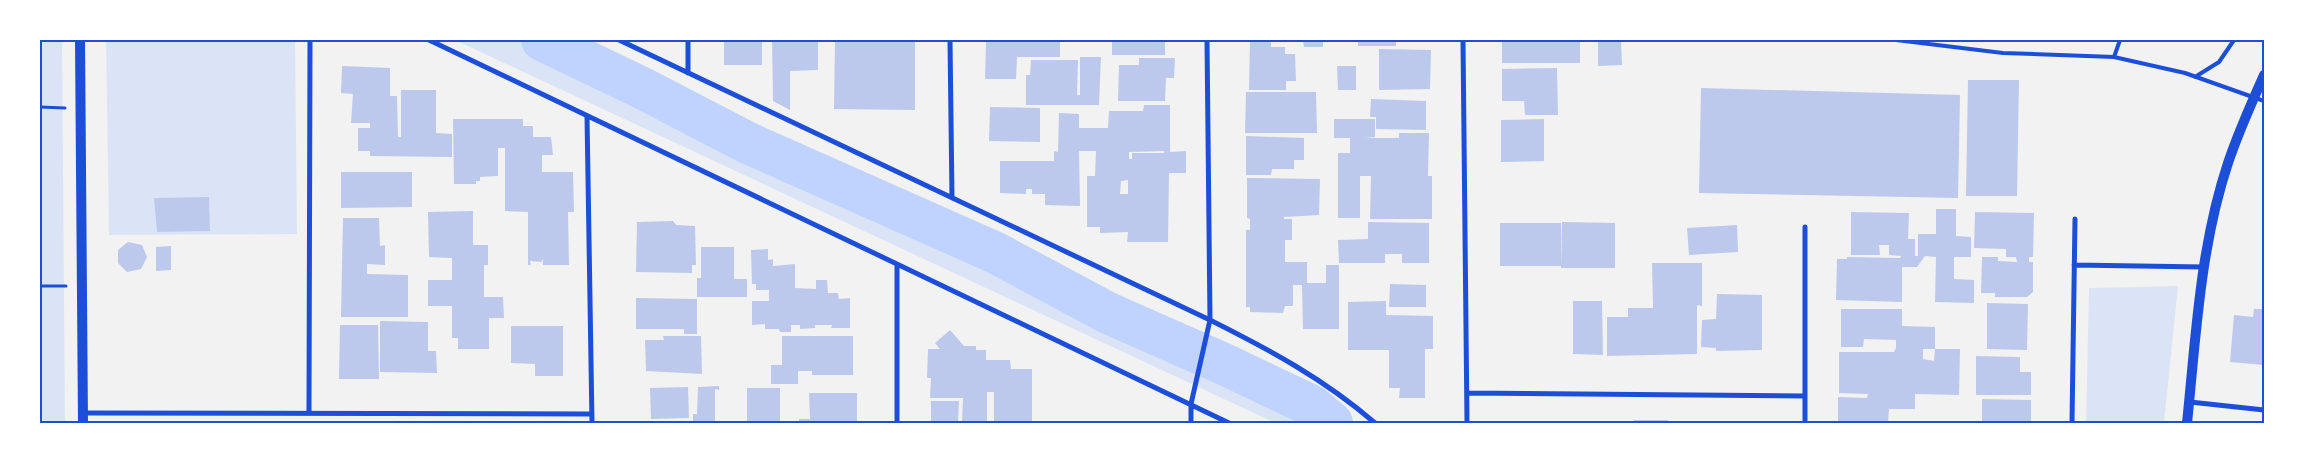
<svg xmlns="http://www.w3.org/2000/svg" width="2304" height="463" font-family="'Source Sans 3',sans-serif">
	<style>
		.green { fill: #dbe4f7 }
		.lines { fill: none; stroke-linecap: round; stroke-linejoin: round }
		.river { stroke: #bfd3fe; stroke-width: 42 }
		.building { fill: #bdc9ec; fill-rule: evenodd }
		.path { stroke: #1d4ed8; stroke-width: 3 }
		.service { stroke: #1d4ed8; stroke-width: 4 }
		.minor { stroke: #1d4ed8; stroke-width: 5 }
		.secondary { stroke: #1d4ed8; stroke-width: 10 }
		.neatline { fill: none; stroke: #1d4ed8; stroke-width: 2 }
	</style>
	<rect width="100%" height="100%" fill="#f2f2f2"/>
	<path class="green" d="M40 40H62L65 423H40Z
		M106 40H295L297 234 109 235Z
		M455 40H570L1333 411 1347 423H1275Z
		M2178 286 2164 423H2086L2089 288Z"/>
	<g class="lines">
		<path class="river" d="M542 40 642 88 748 143 996 253 1108 313 1226 365 1312 406 1332 423"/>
	</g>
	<path class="building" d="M724 40H762V65H724Z
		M772 40H818V70L790 71V110L773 101Z
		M835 40H915V110L834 109Z
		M986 40H1060V57H1017L1016 79H985Z
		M1112 40H1165V55H1112Z
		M1250 40H1271V47H1285V54H1295L1296 81H1286V90H1249Z
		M1303 40H1323V47H1304Z
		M1358 40H1396V46H1358Z
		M1502 40H1580V63H1502Z
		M1598 40H1621L1622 65 1598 66Z
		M1379 49 1431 50 1430 89 1379 90Z
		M1080 57H1101L1099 105H1026V75H1030L1031 60H1078L1077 95H1080Z
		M1139 58H1175L1174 78H1166L1165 101H1118L1119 65H1139Z
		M342 66 390 68V96H397L398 137H401V90H436V133L452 134V157L370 156V151H358V128H370V123H351L353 94 341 93Z
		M1337 66H1356V90H1338Z
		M1557 68 1558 115H1525L1524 101H1502V69Z
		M1968 80H2019L2017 196H1966Z
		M1701 88 1960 95 1958 198 1699 193Z
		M1246 92H1316L1317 133H1245Z
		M1371 99 1426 101V130L1376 129V117H1370Z
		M1144 105H1170V152L1186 151V173H1169L1168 242H1127L1128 232 1100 233V227H1087V176H1095L1096 151H1079L1080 206 1045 205V194H1032V189H1026V194L1000 193V161H1054V151L1058 152 1059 113 1079 114V128H1108L1109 111H1143ZM1164 151V153H1132V159H1129V152ZM1128 180V194H1120L1121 181Z
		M990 107 1040 108V142L989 141Z
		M453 119H523V126H533V137H551L553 155H542V172H573L574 212H568L569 265H543V259L541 262 530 261 531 265H528V212L505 211V148H498V176L480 177V181H476V184H454Z
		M1334 119H1375V137L1365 138H1399V133H1429L1428 176H1432V219H1370L1371 176H1360V218H1338V153H1350V138H1334Z
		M1544 119V161L1501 162V120Z
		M1246 136 1304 138V160H1294V169H1272L1271 175H1246Z
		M341 172H412V207L341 208Z
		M1247 178 1320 179 1319 215 1284 217V219H1292V240H1285V262H1307V283H1326V265H1339V329H1303L1302 285H1293V306H1285L1283 313 1250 312V307H1246V230H1250V219L1247 218Z
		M209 197 210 231 157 232 154 198Z
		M1936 209H1956V236L1971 237V257H1954V279L1974 280V303L1935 302 1936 257 1925 256 1917 267H1902V302L1836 300 1837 259H1847V257L1900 258 1901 256 1889 255V245H1879L1880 255H1851V212L1909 213 1908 239H1915V256H1918V234H1936Z
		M473 211V245H488V265H484V297H503L504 318H489V349H458V338H452V306H428V280H452V258L429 257 428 212Z
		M1975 212 2034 213 2033 257H2029V262H2033V292L2027 297H1995V293H1981L1982 257H1998V261L2017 262 2016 257H2006V249L1974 248Z
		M343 218H379L380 246 385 245V265L367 264V274L408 275V317H341Z
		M673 221 676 225 695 226 696 265H692V273L636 272 637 222Z
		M1368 222 1429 223V263H1402V254H1385V263H1339L1338 240 1368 239Z
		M1562 222 1615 223V268H1561Z
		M1500 223H1561V266H1500Z
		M1737 225 1738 252 1689 255 1687 228Z
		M128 242 142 245 147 257 141 269 127 272 118 263V250Z
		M171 246V270L156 271V247Z
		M701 247H734V279H747V297H697V278H701Z
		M768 249V260L773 259V266L795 264V288L816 289V280H827L828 293H838L839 299 850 298V328H831L832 325H815V328L800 329V325H791V332H780L779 329H765V324L752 325V301H769V290H756V284H752L751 250Z
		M1652 263H1702V306L1697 305V354L1607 356V317H1628V308H1653Z
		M1390 284 1426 285V307H1389Z
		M1717 294 1762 295V350L1716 351V348L1701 347 1702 320 1716 319Z
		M636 298 697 299V334H684V329H636Z
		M1386 301V315L1433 316V349H1425V398H1399L1400 388H1389V350H1348V302Z
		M1573 301H1602L1603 355 1573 354Z
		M1987 303 2028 304 2027 350 1987 349Z
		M1841 309H1902V326L1935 327V349H1923V359L1934 361 1935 349H1960L1959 395 1915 394V409H1889L1888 423H1838V397L1867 398 1868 394 1839 393V352H1894L1896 348V340L1864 339 1863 347H1841Z
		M2254 309H2264V365L2230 362 2234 315 2253 317Z
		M380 321 428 322V351H436L437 373 380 372Z
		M340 325H378L379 379H339Z
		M511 326H563V376H535V364L511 363Z
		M950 330 964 346H976V350H986V360H1010L1011 369H1032V423H994V392H987V423H962L963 398H930L931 378H927L928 349H940L935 343Z
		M663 336H701L702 374 646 371 645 340H664Z
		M782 336H853V375H812V371H798V384H771V365H782Z
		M1976 356 2020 357V372H2031V395H1976Z
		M719 386V390L715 389V423H693V414H697L698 387Z
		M688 387 689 418 651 419 650 388Z
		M747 388H780V423H747Z
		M809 393H857V423H799V419H810Z
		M1982 399 2031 400V423H1982Z
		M931 401H959L958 423H931Z
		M1634 420H1668V423H1634Z"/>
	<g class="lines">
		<path class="path" d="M40 107 65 108
			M40 254V296
			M41 286H66
			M40 420V423"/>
		<path class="service" d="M1896 40 2003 53 2114 57 2185 73 2264 101
			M2114 57 2120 40
			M2195 77 2219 62 2234 40
			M2264 253V270"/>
		<path class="minor" d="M429 40 1229 423
			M619 40 1210 320C1270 350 1324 379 1375 423
			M688 40V73
			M950 40 952 198
			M1463 40 1467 423
			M587 116 592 423
			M897 264V423
			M2074 265 2204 267
			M1467 393 1805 396
			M2190 402 2264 410
			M83 413 592 414
			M309 413 310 40
			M1191 423V404L1210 320 1207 40
			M1805 423V227
			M2072 423 2075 219"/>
		<path class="secondary" d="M80 40 83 423
			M2187 423C2196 336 2200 247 2228 163 2238 133 2251 104 2264 75"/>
	</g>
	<rect width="2304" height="463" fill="none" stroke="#ffffff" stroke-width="82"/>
	<rect x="41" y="41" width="2222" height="381" class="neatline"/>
</svg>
